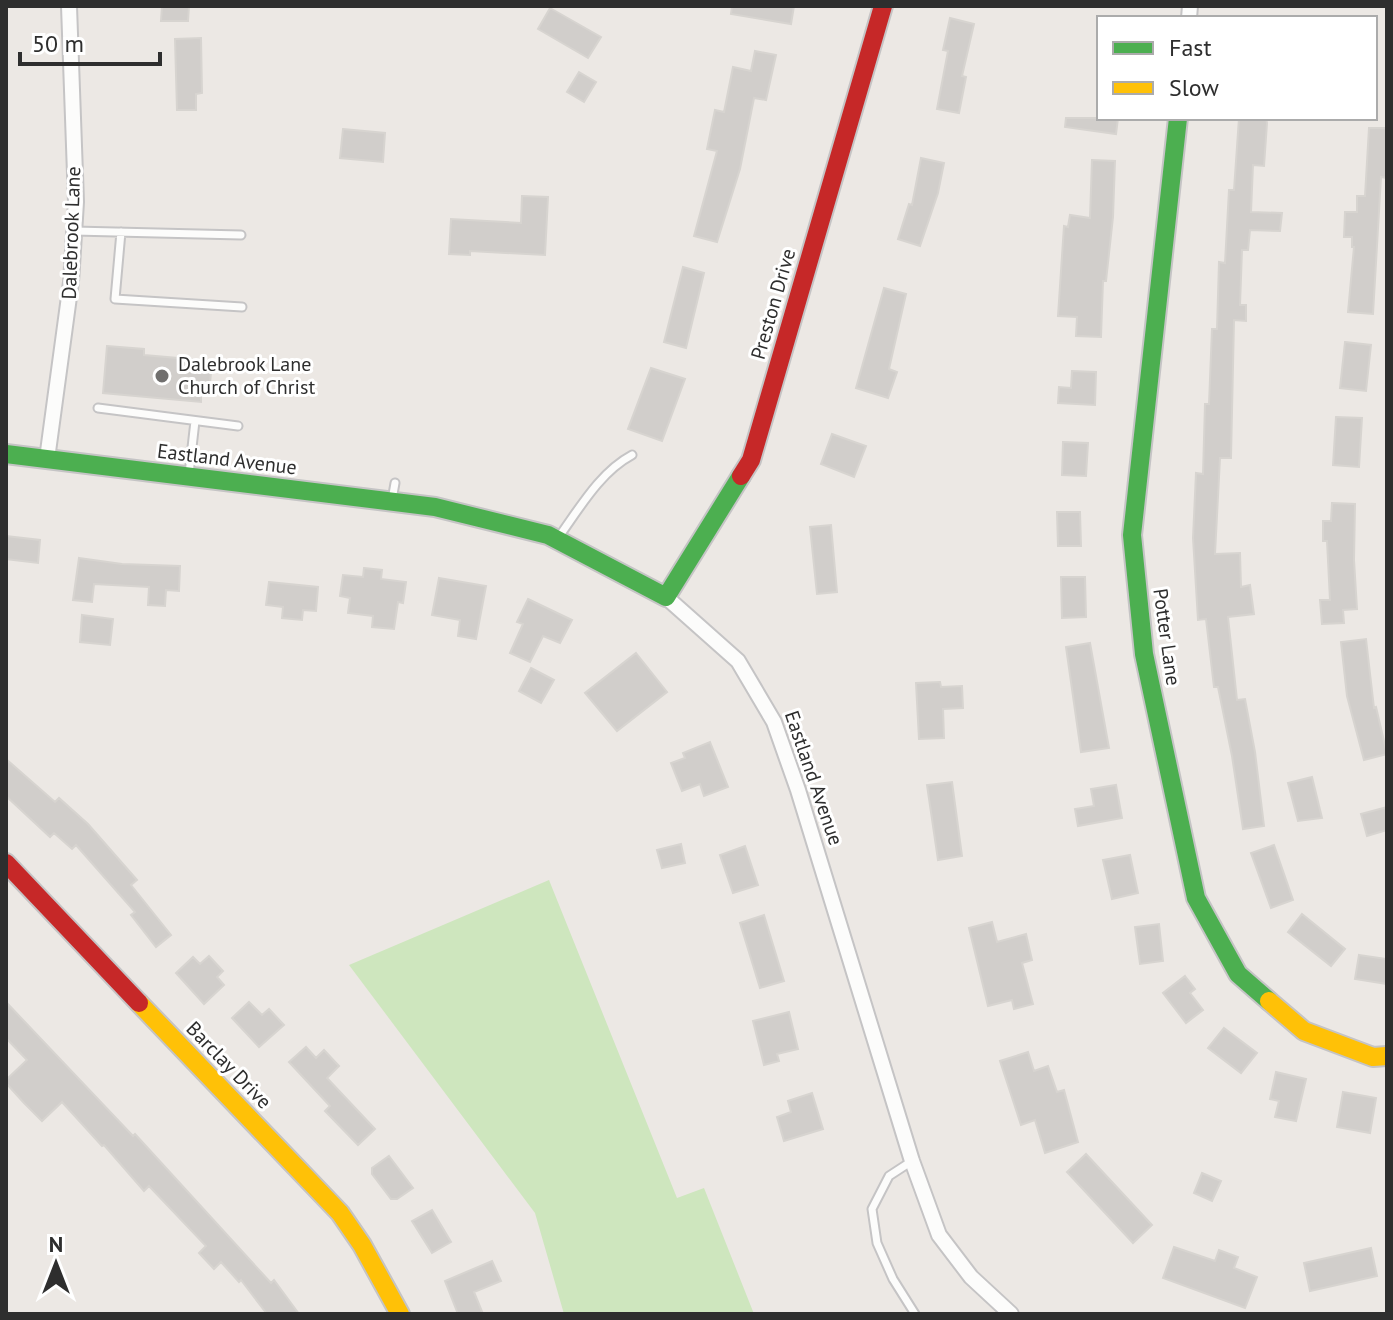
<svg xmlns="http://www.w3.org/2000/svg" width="1393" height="1320" font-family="'PT Sans',sans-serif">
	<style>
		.green { fill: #cee6be }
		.building { fill: #d1cecb; stroke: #d7d4d0; stroke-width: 2 }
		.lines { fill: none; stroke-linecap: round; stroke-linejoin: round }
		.lane-casing { stroke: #c5c4c5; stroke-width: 11 }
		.street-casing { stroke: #c5c4c5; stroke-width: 18 }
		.fast-casing { stroke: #c5c4c5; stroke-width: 22 }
		.slow-casing { stroke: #c5c4c5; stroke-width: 22 }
		.jam-casing { stroke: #c5c4c5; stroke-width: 22 }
		.lane { stroke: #fcfcfb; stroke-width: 7 }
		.street { stroke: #fcfcfb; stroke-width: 14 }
		.fast { stroke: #4caf50; stroke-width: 18 }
		.slow { stroke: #ffc107; stroke-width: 18 }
		.jam { stroke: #c62828; stroke-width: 18 }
		.poi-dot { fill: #706f6e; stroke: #fff; stroke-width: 3 }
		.labels { text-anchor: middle; stroke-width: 6; stroke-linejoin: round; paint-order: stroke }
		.street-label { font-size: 20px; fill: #2e2e2e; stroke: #fff }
		.poi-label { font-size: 20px; fill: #2e2e2e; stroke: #fff; text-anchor: start }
	</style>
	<rect width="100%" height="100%" fill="#ece8e4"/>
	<path class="green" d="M549 880 677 1198 704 1188 754 1314H564L535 1213 349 965Z"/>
	<path class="building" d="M162 6H189L188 21H161Z
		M732 6H794L791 24 731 14Z
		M550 8 601 37 588 58 538 29Z
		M950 18 974 24 962 76 966 77 959 113 937 109 948 51 943 50Z
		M201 38 202 93 196 94V110H177L175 39Z
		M755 51 776 55 766 100 754 98 740 169 717 242 694 236 717 151 707 149 715 110 724 112 733 67 751 71Z
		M579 72 596 82 584 102 567 92Z
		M1066 118H1118L1116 134 1065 127Z
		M1239 118H1266L1267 123 1264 166 1253 165 1251 212 1282 213 1280 231 1250 230 1248 250H1242L1240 305H1246V321L1234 320 1231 458H1220L1215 554 1240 553 1241 587 1250 585 1254 614 1228 617 1237 700 1245 699 1255 752 1264 826 1243 829 1232 756 1218 687H1214L1206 619 1198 620 1193 538 1196 473 1203 474 1205 404H1209L1212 329H1217L1219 262 1225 263 1229 190H1234Z
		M1369 128H1387V178L1381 177 1373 314 1348 312 1354 247H1352V237H1344L1345 212H1357V196H1365Z
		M343 129 385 133 383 162 340 158Z
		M921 158 944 163 938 193 920 246 898 239 909 204 912 205Z
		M1092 160 1115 161 1113 217 1106 281H1103L1101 337 1076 336 1077 317 1058 316 1064 226 1068 227 1070 215 1090 218Z
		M522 196 548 197 545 255 470 251V255L449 254 451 219 521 223Z
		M683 267 704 273 686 348 664 342Z
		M884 288 906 294 889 369 897 372 888 398 856 388Z
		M1345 342 1371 345 1366 391 1340 388Z
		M107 346 144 349V355L212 361 209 395 201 394V402L103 393Z
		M651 368 685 379 662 441 628 429Z
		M1072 371 1096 372 1095 405 1058 403 1059 387 1071 388Z
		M1336 417 1362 418 1359 467 1333 465Z
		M832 434 866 446 854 477 821 464Z
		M1063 442 1088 443 1086 476 1062 475Z
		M1332 503 1355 504 1354 560 1357 609 1343 610 1344 623 1322 624 1320 600H1330L1327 541H1323V521H1331Z
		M1057 512H1080L1081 546H1058Z
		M831 525 837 592 817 594 810 527Z
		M6 536 40 540 38 563 6 559Z
		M79 558 122 564 180 566 179 591 166 590 165 606 148 605 149 587 94 584 92 602 73 600Z
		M364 568 382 570 381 579 406 582 403 603 398 602 394 629 372 627 373 616 348 613 350 598 340 596 343 575 363 577Z
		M1061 577H1085L1086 617 1062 618Z
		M439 578 486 586 476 639 458 636 460 620 432 615Z
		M269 582 318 587 316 611 303 610 302 620 282 618 283 607 266 605Z
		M528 599 572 620 560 643 543 636 530 662 510 653 523 624 517 622Z
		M82 615 113 619 110 645 80 642Z
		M1366 639 1374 708 1376 707 1387 754 1364 760 1347 696 1341 642Z
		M1090 643 1109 748 1081 752 1066 647Z
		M636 653 667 692 617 731 585 693Z
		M531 668 554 680 541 703 519 691Z
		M940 682 941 687 962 686 963 708 943 709 944 738 919 739 916 683Z
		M710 742 728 787 704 796 700 784 682 791 671 763 685 758 683 753Z
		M6 759 55 802 59 798 88 824 137 880 131 885 171 935 156 947 131 915 135 912 76 845 72 849 54 833 50 837 6 796Z
		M1312 777 1322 818 1298 821 1288 783Z
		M952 782 962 856 938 860 927 785Z
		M1116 785 1122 818 1078 826 1075 809 1094 806 1091 789Z
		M1387 807V830L1367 836 1361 814Z
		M681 844 685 863 662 868 657 850Z
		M1274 845 1293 900 1271 908 1251 853Z
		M745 846 758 885 733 893 720 855Z
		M1130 855 1138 893 1112 899 1103 860Z
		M1302 914 1345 949 1331 966 1288 932Z
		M764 915 784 981 760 988 740 923Z
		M992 922 997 942 1026 934 1032 960 1022 963 1033 1004 1014 1009 1012 1000 988 1006 969 928Z
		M1159 924 1163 961 1140 964 1135 927Z
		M1359 955 1387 959V984L1355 979Z
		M209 956 223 971 217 977 224 985 204 1004 176 973 193 957 200 964Z
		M1185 976 1195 989 1190 993 1203 1010 1186 1023 1163 993Z
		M6 1002 133 1136 135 1134 271 1283 274 1280 299 1314H267L241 1280 239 1282 221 1262 214 1269 199 1253 206 1246 149 1186 144 1191 104 1145 102 1146 62 1102 42 1121 24 1103 6 1083V1080L27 1060 6 1038Z
		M249 1002 262 1015 269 1009 284 1025 259 1047 232 1018Z
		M789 1012 798 1049 777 1054 779 1061 764 1065 753 1021Z
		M1224 1028 1257 1053 1241 1073 1208 1048Z
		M306 1047 316 1058 324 1050 339 1066 327 1078 375 1129 358 1145 325 1111 330 1106 289 1062Z
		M1028 1052 1034 1071 1048 1066 1057 1092 1064 1090 1078 1142 1045 1153 1035 1120 1021 1125 1000 1061Z
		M1276 1072 1306 1079 1296 1121 1275 1117 1279 1101 1270 1099Z
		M1343 1092 1376 1098 1370 1133 1337 1127Z
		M812 1093 823 1129 784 1141 777 1117 791 1112 788 1101Z
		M1086 1154 1152 1225 1133 1243 1067 1172Z
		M389 1156 413 1188 397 1199H391L372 1174V1168Z
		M1202 1173 1221 1181 1212 1201 1194 1193Z
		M432 1210 451 1242 432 1253 412 1221Z
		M1174 1247 1215 1261 1219 1250 1238 1257 1234 1268 1257 1277 1245 1308 1163 1278Z
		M1371 1248 1377 1276 1310 1291 1304 1263Z
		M492 1261 501 1281 474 1292 483 1314H458L445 1281Z"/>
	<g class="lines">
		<g class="lane-casing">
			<path id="lane" d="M74 231 241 235
				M121 232 115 299 242 307
				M98 408 238 426
				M189 474 195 421
				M392 500 395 483
				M558 538C579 509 600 472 632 455
				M912 1161 889 1176 872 1209 877 1243 893 1279 915 1314"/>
		</g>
		<g class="street-casing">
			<path id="street" d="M1189 18 1190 6
				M47 459 71 282 76 202 69 6
				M666 597 738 661 774 722 798 790 912 1161 939 1235 971 1277 1011 1314"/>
		</g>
		<g class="fast-casing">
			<path id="fast" d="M1178 118 1132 535 1144 654 1196 898 1238 974 1269 1001
				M6 454 435 507 548 535 666 597 741 476"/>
		</g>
		<g class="slow-casing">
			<path id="slow" d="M1269 1001 1304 1031 1373 1057 1387 1056
				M139 1003 340 1213 362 1245 400 1314"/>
		</g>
		<g class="jam-casing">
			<path id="jam" d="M741 476 751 460 883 6
				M6 863 139 1003"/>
		</g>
		<use href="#lane" class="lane"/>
		<use href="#street" class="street"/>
		<use href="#fast" class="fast"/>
		<use href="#slow" class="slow"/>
		<use href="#jam" class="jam"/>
	</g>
	<circle class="poi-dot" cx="162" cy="376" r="8"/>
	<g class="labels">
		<g class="street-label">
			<text transform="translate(71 233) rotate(-88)" y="7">Dalebrook Lane</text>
			<text transform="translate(773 304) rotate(-74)" y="7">Preston Drive</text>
			<text transform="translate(227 459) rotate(7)" y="7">Eastland Avenue</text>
			<text transform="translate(1167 637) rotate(82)" y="7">Potter Lane</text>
			<text transform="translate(814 778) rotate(71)" y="7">Eastland Avenue</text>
			<text transform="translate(229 1065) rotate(46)" y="7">Barclay Drive</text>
		</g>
		<g class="poi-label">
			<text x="178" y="371">Dalebrook Lane<tspan x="178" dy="23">Church of Christ</tspan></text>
		</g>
	</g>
	<rect width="1393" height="1320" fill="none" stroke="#2e2e2e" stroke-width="16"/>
	<rect x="1097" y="16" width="280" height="104" fill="#ffffff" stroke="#ababab" stroke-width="2"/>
	<rect x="1113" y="42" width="40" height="12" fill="#4caf50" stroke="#ababab" stroke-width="2"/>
	<text x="1169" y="56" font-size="24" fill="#2e2e2e">Fast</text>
	<rect x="1113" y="82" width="40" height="12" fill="#ffc107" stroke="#ababab" stroke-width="2"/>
	<text x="1169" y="96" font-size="24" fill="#2e2e2e">Slow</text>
	<g transform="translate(56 1264)" stroke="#ffffff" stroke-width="6" paint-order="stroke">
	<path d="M0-6L14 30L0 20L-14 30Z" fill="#2e2e2e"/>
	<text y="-12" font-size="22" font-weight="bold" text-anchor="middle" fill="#2e2e2e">N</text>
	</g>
	<path d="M20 52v12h140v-12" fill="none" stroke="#2e2e2e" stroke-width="4"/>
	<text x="32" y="52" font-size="24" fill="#2e2e2e" stroke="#ffffff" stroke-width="6" paint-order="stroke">50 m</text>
</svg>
